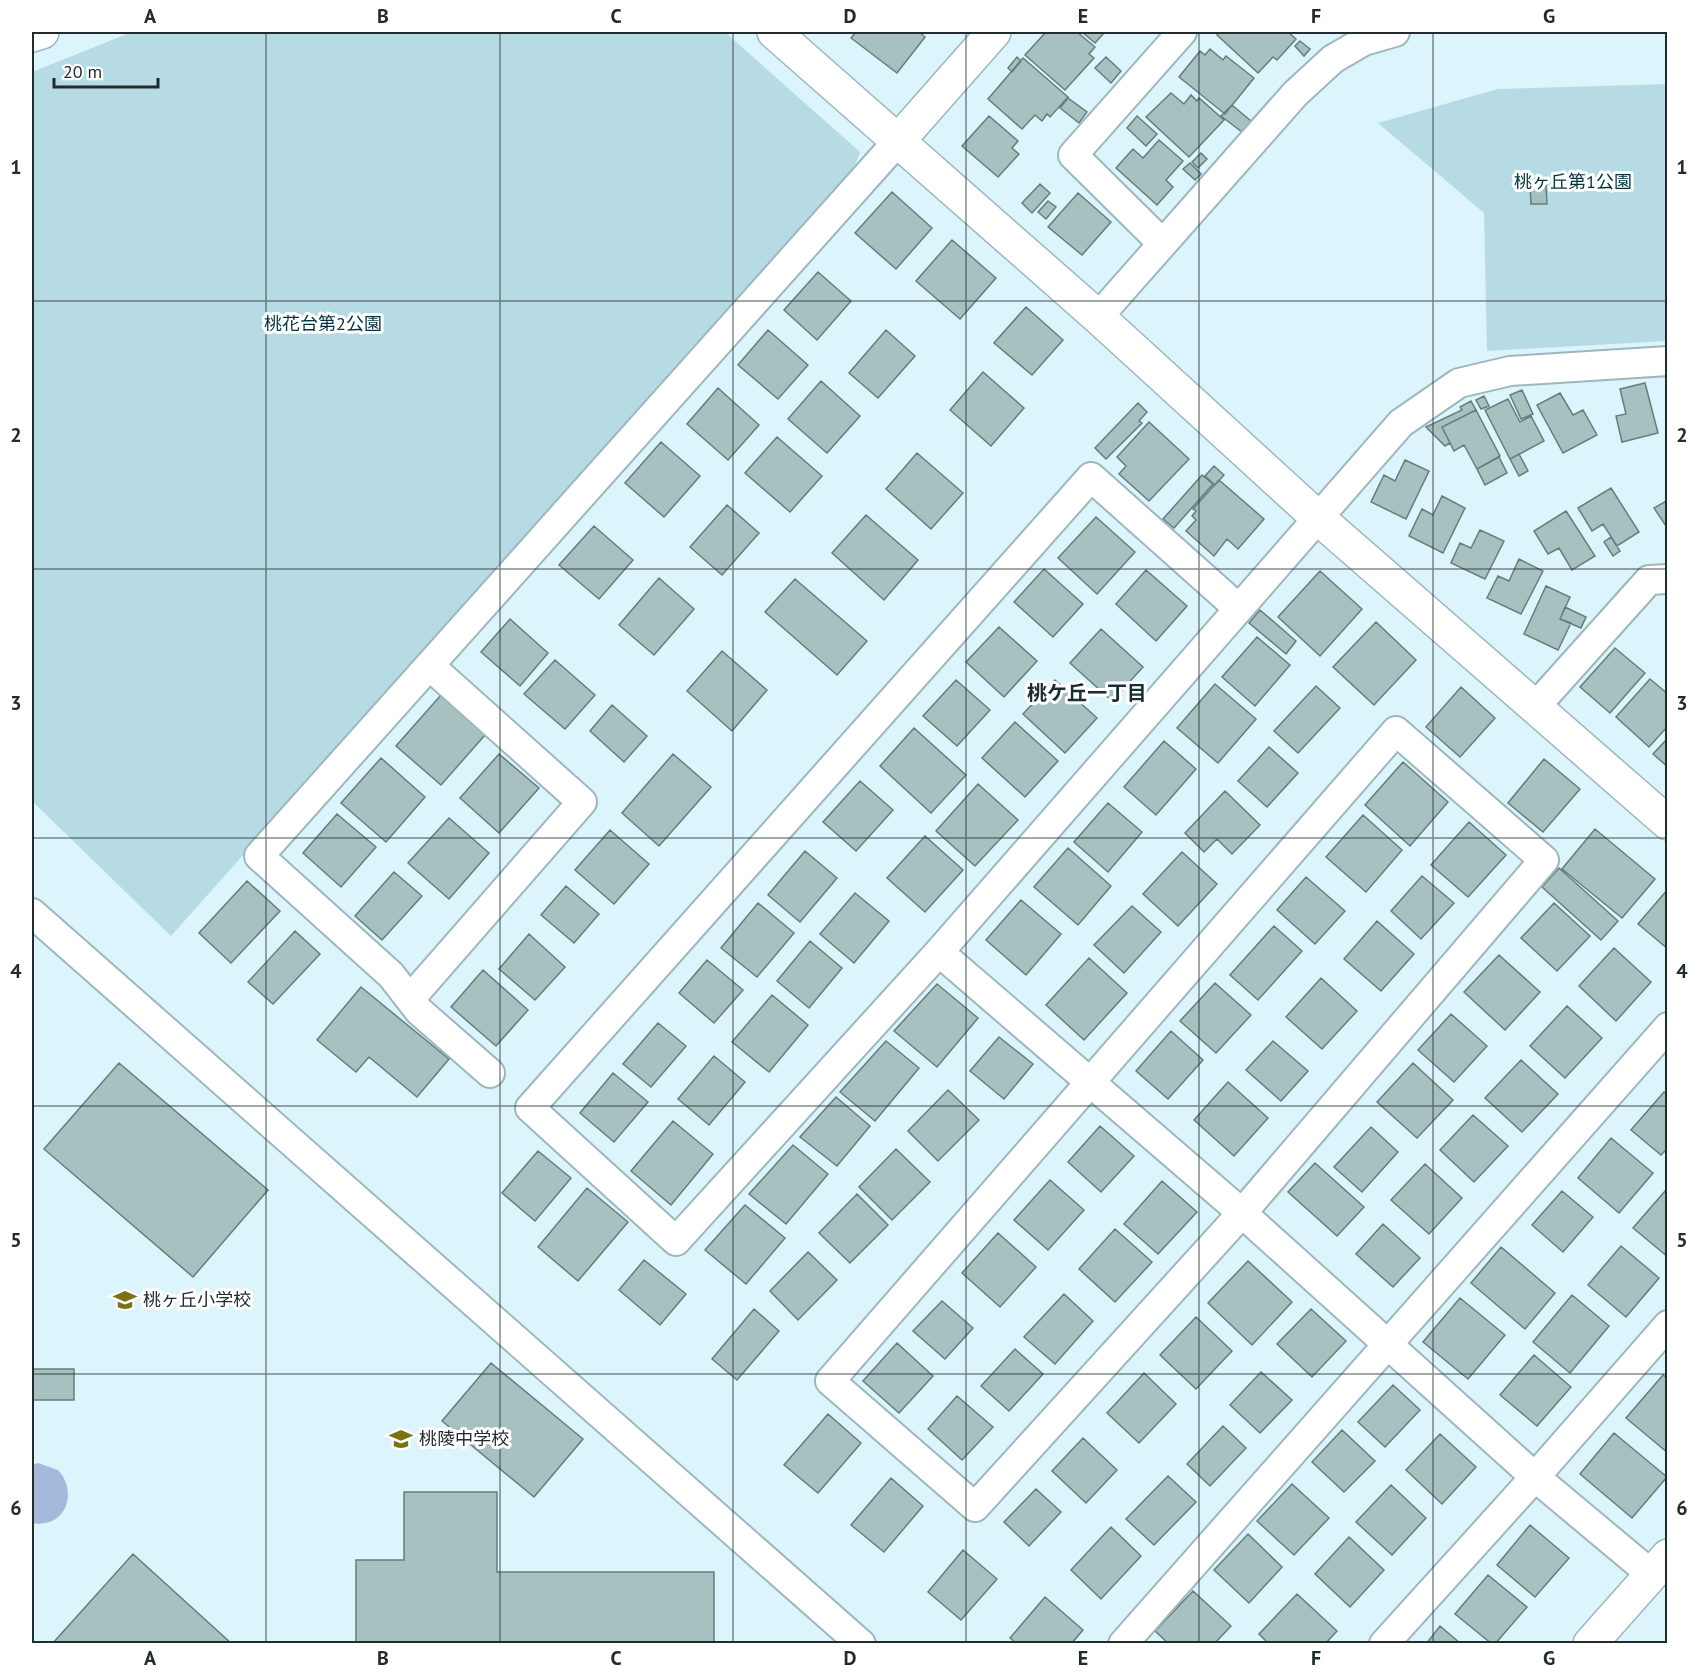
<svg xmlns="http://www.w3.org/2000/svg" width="1699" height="1675" font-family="'PT Sans','Noto Sans JP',sans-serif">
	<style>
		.green { fill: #b7dbe5 }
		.water { fill: #a5b9db }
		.building { fill: #a7c1c0; stroke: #657d7c; stroke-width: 1.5 }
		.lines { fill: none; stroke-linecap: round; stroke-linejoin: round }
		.minor-casing { stroke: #9eb6bd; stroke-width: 32 }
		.tertiary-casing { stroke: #9eb6bd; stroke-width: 36 }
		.minor { stroke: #fff; stroke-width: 28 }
		.tertiary { stroke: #fff; stroke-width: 33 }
		.grid { fill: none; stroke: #222b2d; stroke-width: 1.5; stroke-opacity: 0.55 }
		.labels { text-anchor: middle; stroke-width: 6; stroke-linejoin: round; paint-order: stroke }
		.park-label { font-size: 18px; fill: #02313b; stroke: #fff }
		.poi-label { font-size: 18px; fill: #222b2d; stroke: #fff; text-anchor: start }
		.neighbourhood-label { font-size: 20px; font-weight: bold; fill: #192d32; stroke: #fff }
		.neatline { fill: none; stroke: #222b2d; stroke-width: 2 }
		.grid-label { font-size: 20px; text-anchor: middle; font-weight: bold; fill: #222b2d }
	</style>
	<rect width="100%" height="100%" fill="#dcf4fb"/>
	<path class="green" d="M132 32H725L860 152 854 168 171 936 32 801V72Z
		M1667 84V341L1487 351 1484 213 1378 123 1498 89Z"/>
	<path class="water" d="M38 1463 58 1470C79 1493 65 1529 32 1523V1465Z"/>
	<path class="building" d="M856 32H919L925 37 897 73 851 38Z
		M1046 32H1077L1095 47 1089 54 1094 58 1065 90 1025 55Z
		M1082 32H1105L1095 43Z
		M1220 32H1288L1296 39 1277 60 1273 57 1258 73 1217 35Z
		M1300 41 1310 49 1304 56 1295 46Z
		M1210 49 1223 60 1226 56 1254 78 1225 114 1179 77 1200 51 1205 55Z
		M1017 57 1021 61 1012 72 1008 68Z
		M1106 57 1121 71 1111 83 1095 68Z
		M1023 58 1068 97 1050 117 1047 114 1042 121 1035 115 1022 129 988 99Z
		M1171 93 1184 104 1191 95 1197 101 1199 98 1224 120 1189 157 1146 117Z
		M1068 98 1087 112 1079 123 1060 108Z
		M1232 105 1251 121 1242 132 1221 116Z
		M989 116 1018 141 1012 148 1019 154 998 177 962 146Z
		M1137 116 1157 134 1146 146 1127 128Z
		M1159 140 1183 161 1166 180 1173 187 1157 205 1116 168 1133 149 1143 158Z
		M1201 153 1207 159 1198 168 1192 162Z
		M1190 163 1201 174 1195 180 1183 169Z
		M1040 184 1050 193 1032 213 1022 203Z
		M1530 186H1546L1547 204H1531Z
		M892 192 932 228 896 269 855 233Z
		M1078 193 1111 222 1082 255 1048 227Z
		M1048 201 1056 207 1046 219 1038 212Z
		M952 240 996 278 960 319 916 281Z
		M818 272 851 301 817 340 784 310Z
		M1026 307 1063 340 1032 375 994 343Z
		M768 330 808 365 778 399 738 365Z
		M886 330 915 356 878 398 849 373Z
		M983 372 1024 408 991 446 950 410Z
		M821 381 860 416 827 453 788 419Z
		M1645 383 1658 433 1622 442 1616 416 1626 414 1620 389Z
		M718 388 759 425 728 460 687 424Z
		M1522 390 1533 414 1521 419 1510 395Z
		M1560 393 1573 415 1583 410 1597 435 1563 453 1537 405Z
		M1484 396 1489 406 1481 409 1476 400Z
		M1508 399 1520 422 1531 416 1544 441 1510 459 1485 410Z
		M1471 401 1476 410 1442 427 1450 443 1445 446 1426 427 1462 410 1460 407Z
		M1138 403 1147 412 1139 421 1142 423 1106 459 1095 448Z
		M1476 410 1500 456 1477 469 1464 445 1454 451 1442 427Z
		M1149 422 1189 459 1149 501 1119 474 1126 466 1117 457Z
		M777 437 822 476 790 512 745 473Z
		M661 442 700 476 664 517 625 483Z
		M917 453 963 493 931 529 886 489Z
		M1519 454 1528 471 1519 476 1510 459Z
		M1499 457 1507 473 1485 485 1477 469Z
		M1405 460 1429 471 1406 519 1371 502 1384 475 1395 481Z
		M1214 466 1224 475 1215 485 1205 476Z
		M1202 475 1213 484 1174 528 1163 519Z
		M1219 480 1264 519 1238 549 1227 539 1214 556 1186 531 1196 520 1192 516 1196 511 1193 509Z
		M1611 488 1639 532 1617 546 1603 524 1592 531 1578 508Z
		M1442 496 1465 508 1443 553 1409 536 1422 509 1433 515Z
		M1668 500V529L1654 508Z
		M727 505 759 533 722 575 690 547Z
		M1566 511 1595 556 1572 570 1559 548 1548 554 1534 531Z
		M866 515 918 560 884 600 832 553Z
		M1096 517 1135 552 1097 594 1058 558Z
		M594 526 633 560 599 599 559 565Z
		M1480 530 1504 541 1485 579 1451 563 1460 543 1471 548Z
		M1611 537 1620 551 1613 556 1604 542Z
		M1519 559 1543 571 1521 614 1487 598 1498 576 1509 581Z
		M1044 569 1083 604 1053 637 1014 602Z
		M1146 570 1187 606 1156 641 1116 604Z
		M1320 571 1362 609 1320 656 1278 617Z
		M659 578 694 609 654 655 619 625Z
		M795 579 867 641 837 675 765 612Z
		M1546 586 1570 597 1560 619 1571 623 1558 650 1524 634Z
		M1565 607 1586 617 1581 628 1560 619Z
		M1260 610 1296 641 1286 654 1249 623Z
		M510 619 548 653 520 686 481 652Z
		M1376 622 1416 660 1374 705 1333 667Z
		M999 627 1037 661 1004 697 966 662Z
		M1101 629 1143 667 1112 701 1070 663Z
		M1257 637 1290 665 1255 706 1222 677Z
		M1615 648 1645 673 1610 713 1580 687Z
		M722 651 767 690 732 731 687 691Z
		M555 660 595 695 565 729 524 694Z
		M1650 679 1668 694V726L1649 747 1616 717Z
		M956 680 990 710 957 746 923 716Z
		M1055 680 1097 718 1065 753 1023 714Z
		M1215 684 1256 719 1218 763 1177 728Z
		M1316 686 1340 708 1298 753 1274 731Z
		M1461 687 1495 718 1460 757 1426 727Z
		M441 695 485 735 441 785 396 746Z
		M612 705 647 736 624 762 590 731Z
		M1015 722 1058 761 1025 797 982 758Z
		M914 728 966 775 931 813 880 766Z
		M1668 738V767L1653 754Z
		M1164 741 1196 769 1156 815 1124 787Z
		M1269 747 1298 773 1267 807 1238 781Z
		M499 754 539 788 499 833 460 798Z
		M673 754 711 787 659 846 622 813Z
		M381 758 425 797 386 842 341 803Z
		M1544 759 1580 789 1543 832 1508 803Z
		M1403 762 1448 802 1410 846 1365 805Z
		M860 781 893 810 856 851 823 822Z
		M978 784 1018 820 975 866 936 831Z
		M1225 791 1260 825 1232 854 1217 839 1204 852 1185 833Z
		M1108 803 1142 832 1108 872 1074 842Z
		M337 814 376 847 341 887 303 853Z
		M1363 815 1402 850 1366 892 1326 857Z
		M449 818 489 853 449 899 408 863Z
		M1469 822 1506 855 1468 897 1431 865Z
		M1595 829 1655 879 1622 918 1562 869Z
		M610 830 649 864 614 904 575 870Z
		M925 836 963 870 925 912 887 878Z
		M1068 848 1111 886 1078 925 1034 887Z
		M805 851 837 878 800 922 768 895Z
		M1182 852 1217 884 1178 926 1143 894Z
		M1559 868 1618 921 1601 940 1542 887Z
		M394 872 422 896 382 940 355 916Z
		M1422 876 1454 903 1421 939 1391 911Z
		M1306 877 1345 911 1315 944 1277 910Z
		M247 881 280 911 231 963 199 933Z
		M566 886 599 914 574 943 541 915Z
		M1668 889V949L1638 924Z
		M855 893 889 921 854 963 820 934Z
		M1021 900 1061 934 1026 975 986 940Z
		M758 903 794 933 757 977 721 948Z
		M1554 903 1590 936 1557 971 1521 938Z
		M1132 906 1161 932 1124 973 1094 945Z
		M1377 921 1414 954 1381 991 1344 959Z
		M1274 926 1302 951 1258 1000 1230 975Z
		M295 931 320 954 273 1004 248 982Z
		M529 934 565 967 535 1000 499 969Z
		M810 941 842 968 809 1008 777 981Z
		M1614 948 1651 982 1616 1021 1579 986Z
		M1499 955 1540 992 1505 1030 1464 992Z
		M1089 958 1127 993 1084 1040 1046 1005Z
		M707 960 743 990 714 1023 679 993Z
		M483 970 528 1010 496 1046 451 1007Z
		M1321 978 1357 1011 1322 1049 1286 1017Z
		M1215 983 1251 1015 1216 1053 1180 1021Z
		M937 984 978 1018 937 1067 894 1031Z
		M361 987 449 1059 417 1097 369 1057 356 1072 317 1040Z
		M772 995 808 1025 769 1072 732 1042Z
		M1567 1006 1602 1038 1565 1078 1530 1046Z
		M1451 1014 1487 1046 1454 1082 1418 1050Z
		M658 1023 686 1046 651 1087 623 1064Z
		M1171 1031 1203 1060 1168 1099 1136 1071Z
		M999 1037 1033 1064 1004 1099 970 1071Z
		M886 1041 919 1068 875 1121 840 1092Z
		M1273 1041 1308 1071 1281 1101 1246 1070Z
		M714 1056 745 1082 709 1125 678 1099Z
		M1521 1060 1558 1094 1522 1132 1485 1098Z
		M119 1063 268 1190 193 1277 44 1149Z
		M1413 1063 1453 1100 1417 1138 1377 1102Z
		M613 1073 648 1102 614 1142 580 1113Z
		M1228 1082 1268 1118 1234 1156 1194 1120Z
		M948 1090 979 1120 938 1161 908 1131Z
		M1664 1092 1668 1095V1148L1661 1155 1631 1130Z
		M836 1097 870 1126 837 1166 800 1137Z
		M1473 1115 1508 1146 1474 1182 1440 1150Z
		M673 1121 713 1154 671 1205 631 1171Z
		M1100 1126 1134 1156 1101 1192 1068 1162Z
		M1371 1127 1398 1152 1362 1192 1334 1167Z
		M1611 1138 1653 1173 1619 1213 1578 1178Z
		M793 1145 828 1174 786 1224 749 1194Z
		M896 1149 930 1182 892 1220 859 1187Z
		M538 1151 571 1178 535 1221 502 1193Z
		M1315 1163 1364 1207 1337 1236 1288 1192Z
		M1425 1164 1462 1198 1429 1234 1391 1200Z
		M1050 1180 1084 1210 1048 1250 1014 1220Z
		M1162 1181 1197 1212 1158 1254 1124 1224Z
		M587 1188 628 1222 578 1281 538 1247Z
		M1666 1190 1668 1191V1257L1633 1228Z
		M1562 1191 1593 1217 1563 1252 1532 1225Z
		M857 1194 888 1225 850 1263 819 1233Z
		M745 1205 785 1238 746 1284 705 1250Z
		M1383 1224 1420 1258 1393 1287 1356 1254Z
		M1115 1229 1152 1262 1115 1302 1079 1269Z
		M998 1233 1036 1267 1000 1307 962 1273Z
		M1621 1246 1659 1278 1626 1317 1588 1285Z
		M1501 1247 1555 1293 1525 1329 1471 1283Z
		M808 1252 837 1280 798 1320 770 1291Z
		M644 1260 686 1294 660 1325 619 1290Z
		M1248 1261 1292 1302 1252 1345 1208 1303Z
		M1064 1294 1093 1321 1055 1364 1024 1337Z
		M1572 1295 1609 1326 1570 1373 1533 1342Z
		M1460 1298 1505 1335 1468 1379 1423 1342Z
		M942 1301 973 1328 945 1359 913 1331Z
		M754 1309 779 1331 737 1380 712 1359Z
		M1311 1309 1346 1341 1312 1377 1277 1344Z
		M1196 1317 1232 1351 1196 1389 1160 1355Z
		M897 1343 933 1376 899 1413 863 1381Z
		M1015 1349 1043 1374 1009 1411 981 1386Z
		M1534 1355 1571 1387 1537 1426 1500 1395Z
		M491 1363 583 1439 534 1497 442 1421Z
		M32 1369H74V1400H32Z
		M1261 1372 1292 1400 1260 1433 1230 1405Z
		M1144 1373 1176 1404 1139 1443 1107 1413Z
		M1663 1375 1668 1379V1453L1626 1418Z
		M1393 1385 1420 1410 1385 1447 1358 1422Z
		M957 1396 993 1427 962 1460 928 1429Z
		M828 1414 861 1443 818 1493 784 1465Z
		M1223 1426 1246 1448 1210 1486 1187 1464Z
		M1342 1430 1375 1461 1344 1492 1312 1462Z
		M1614 1433 1667 1477 1632 1518 1580 1474Z
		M1440 1434 1476 1467 1442 1504 1406 1470Z
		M1083 1438 1117 1470 1086 1503 1052 1471Z
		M1168 1476 1196 1502 1154 1545 1126 1519Z
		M891 1478 923 1506 884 1552 851 1525Z
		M1292 1484 1329 1518 1294 1555 1257 1521Z
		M1391 1485 1426 1518 1392 1555 1356 1522Z
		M1036 1489 1061 1512 1029 1546 1004 1522Z
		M404 1492H497V1572H714V1644H356V1560H404Z
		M1530 1525 1569 1558 1535 1597 1497 1565Z
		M1111 1527 1141 1556 1101 1599 1071 1570Z
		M1248 1534 1282 1567 1249 1603 1214 1570Z
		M1349 1537 1384 1570 1350 1607 1315 1574Z
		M963 1550 997 1579 961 1620 928 1592Z
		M133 1554 232 1644H52Z
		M1488 1575 1527 1607 1495 1644H1492L1455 1614Z
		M1193 1591 1231 1626 1214 1644H1169L1155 1631Z
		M1297 1594 1337 1631 1325 1644H1269L1259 1634Z
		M1045 1597 1083 1630 1071 1644H1017L1010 1638Z
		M1440 1626 1461 1644H1426Z"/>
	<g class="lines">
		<g class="minor-casing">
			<path id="minor" d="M1162 243 1073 155 1182 32
				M1098 317 1295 94 1333 59 1364 41 1395 32
				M1238 608 1091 477 530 1108 676 1241 939 952 1401 423 1459 383 1510 371 1668 361
				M1536 706 1649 580 1668 579
				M1396 731 1544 860 1242 1213 975 1507 830 1381Z
				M32 913 861 1644
				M939 952 1242 1213 1535 1477 1651 1574
				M410 999 582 802 431 667
				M490 1073 419 1011 391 975 259 856 898 141
				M1123 1644 1668 1027
				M1384 1644 1535 1477 1668 1325"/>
		</g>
		<g class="tertiary-casing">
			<path id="tertiary" d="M774 32 1098 317 1317 517 1668 823
				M32 35 42 32
				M898 141 994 32
				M1590 1644 1668 1556"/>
		</g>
		<use href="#minor" class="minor"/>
		<use href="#tertiary" class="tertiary"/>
	</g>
	<path class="grid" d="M266 32V1644M500 32V1644M733 32V1644M966 32V1644M1199 32V1644M1433 32V1644M32 301H1668M32 569H1668M32 838H1668M32 1106H1668M32 1374H1668"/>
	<defs>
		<g id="school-bare" transform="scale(1.8)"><path d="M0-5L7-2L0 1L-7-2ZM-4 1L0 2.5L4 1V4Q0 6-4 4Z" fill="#797316" stroke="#fff" stroke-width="2.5" paint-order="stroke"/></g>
	</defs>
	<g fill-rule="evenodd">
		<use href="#school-bare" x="125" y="1300"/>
		<use href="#school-bare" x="401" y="1439"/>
	</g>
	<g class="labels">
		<g class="park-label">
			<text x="1573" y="188">桃ヶ丘第1公園</text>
			<text x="323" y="330">桃花台第2公園</text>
		</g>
		<g class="poi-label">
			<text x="143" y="1306">桃ヶ丘小学校</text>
			<text x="419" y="1445">桃陵中学校</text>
		</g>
		<g class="neighbourhood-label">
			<text x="1087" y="700">桃ケ丘一丁目</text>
		</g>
	</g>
	<rect width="1699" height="1675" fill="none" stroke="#ffffff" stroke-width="66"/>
	<path d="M54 78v9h104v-9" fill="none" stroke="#222b2d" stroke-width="3"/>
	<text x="63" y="78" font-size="18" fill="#222b2d" stroke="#ffffff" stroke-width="4.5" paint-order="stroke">20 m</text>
	<rect x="33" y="33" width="1633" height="1609" class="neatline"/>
	<g class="grid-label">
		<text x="150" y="23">A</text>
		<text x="383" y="23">B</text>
		<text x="616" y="23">C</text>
		<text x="850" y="23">D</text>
		<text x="1083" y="23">E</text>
		<text x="1316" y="23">F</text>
		<text x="1549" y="23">G</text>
		<text x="16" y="174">1</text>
		<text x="1682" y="174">1</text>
		<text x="16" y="442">2</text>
		<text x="1682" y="442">2</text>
		<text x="16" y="710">3</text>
		<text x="1682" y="710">3</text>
		<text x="16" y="978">4</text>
		<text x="1682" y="978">4</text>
		<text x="16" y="1247">5</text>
		<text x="1682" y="1247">5</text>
		<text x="16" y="1515">6</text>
		<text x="1682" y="1515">6</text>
		<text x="150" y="1665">A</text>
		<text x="383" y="1665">B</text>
		<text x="616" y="1665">C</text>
		<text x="850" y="1665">D</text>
		<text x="1083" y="1665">E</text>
		<text x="1316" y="1665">F</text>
		<text x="1549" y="1665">G</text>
	</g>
</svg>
